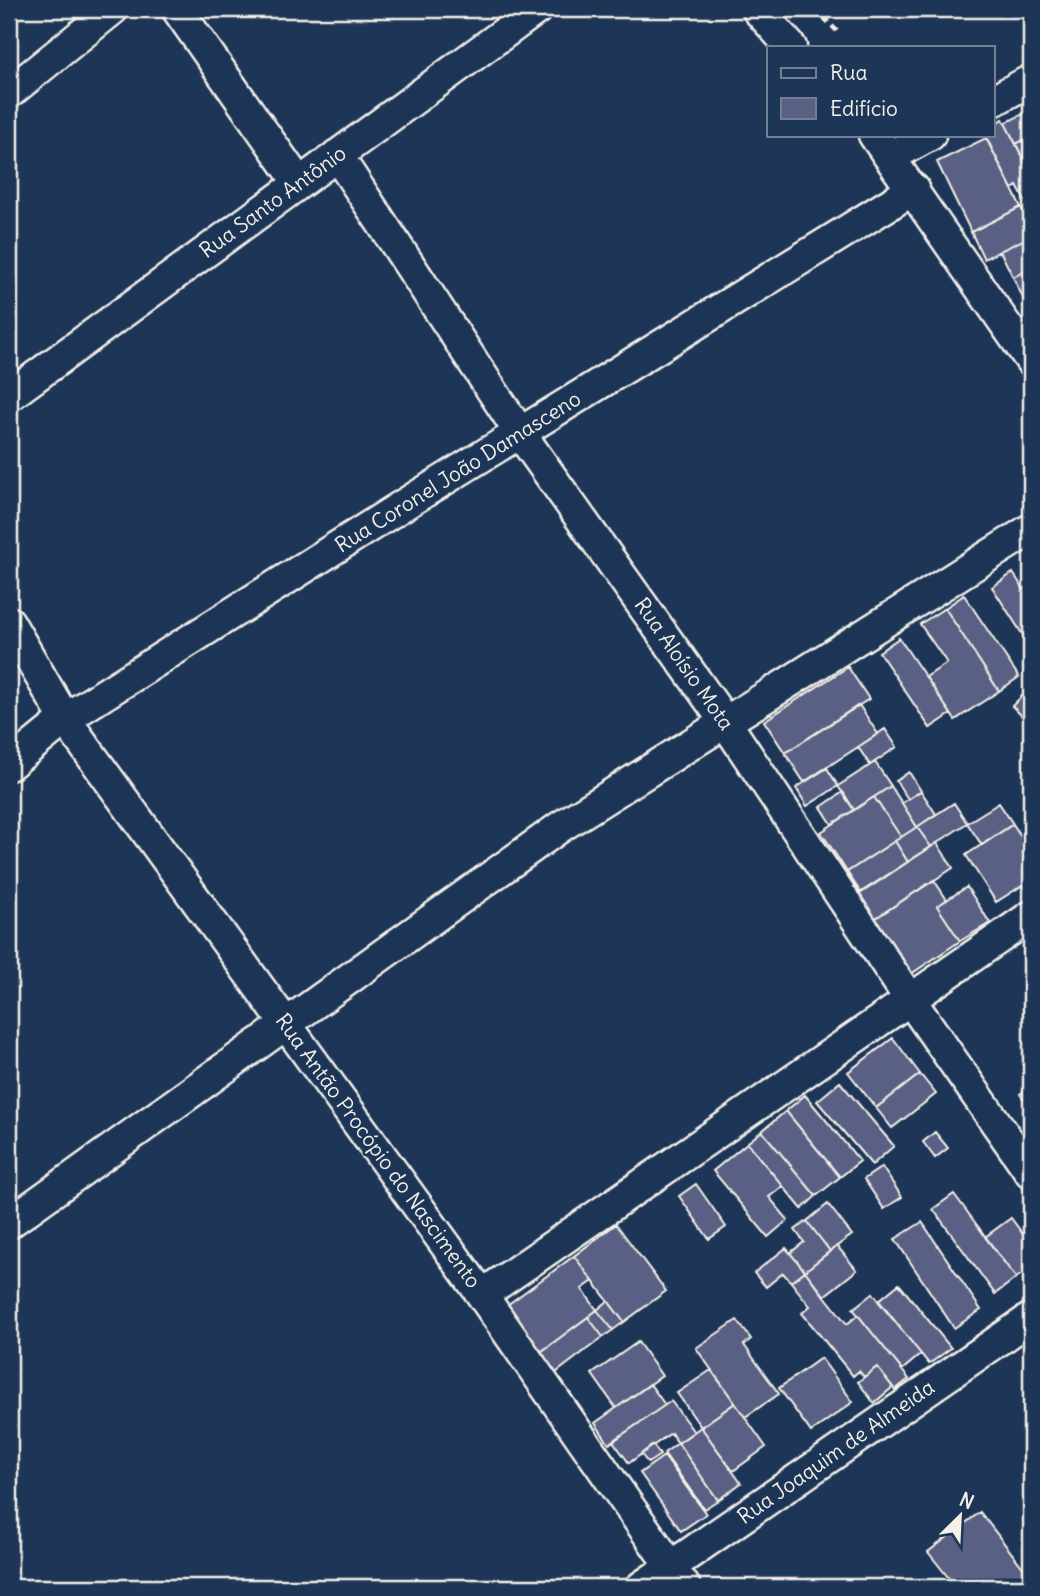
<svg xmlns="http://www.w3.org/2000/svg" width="1040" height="1596" font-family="Delius,sans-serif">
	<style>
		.building { fill: #5a5f84; stroke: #f4f1e8; stroke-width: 2 }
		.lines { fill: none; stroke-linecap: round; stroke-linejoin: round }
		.street-casing { stroke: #f4f1e8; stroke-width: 35 }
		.path { stroke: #f4f1e8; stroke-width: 4.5; stroke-dasharray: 7 5; stroke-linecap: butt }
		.street { stroke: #1d3557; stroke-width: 30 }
		.labels { text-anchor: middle; stroke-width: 5; stroke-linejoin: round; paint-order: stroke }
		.street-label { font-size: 21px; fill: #f4f1e8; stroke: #1d3557 }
	</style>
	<rect width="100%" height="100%" fill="#1d3557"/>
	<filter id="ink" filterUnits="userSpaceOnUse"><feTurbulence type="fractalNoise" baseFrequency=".0143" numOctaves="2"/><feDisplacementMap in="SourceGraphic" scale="14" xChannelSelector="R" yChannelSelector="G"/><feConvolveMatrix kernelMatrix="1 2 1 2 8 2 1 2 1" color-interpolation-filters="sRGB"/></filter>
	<g filter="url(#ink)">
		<path class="building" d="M818 9H839L828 19Z
			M1029 111 1031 136 1016 144 1005 123Z
			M1003 119 1031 174V212L1017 186 1012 189 985 135H993V124Z
			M1031 136V174L1016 144Z
			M986 138 1021 207 971 232 937 162Z
			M1021 207 1031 228V236L984 259 971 232Z
			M1031 236V268L1013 277 1000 251Z
			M1031 268V301L1026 304 1013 277Z
			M1013 573 1031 600 1030 646 992 587Z
			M1031 584V600L1024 589Z
			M964 595 1019 677 999 691 945 608Z
			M945 608 999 691 955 720 926 677 947 663 920 624Z
			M899 638 951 714 930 728 879 652Z
			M848 667 869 699 785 753 764 721Z
			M1030 688 1031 721 1029 723 1012 706Z
			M859 705 878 734 804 782 785 753Z
			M885 729 897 747 870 765 858 747Z
			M875 762 891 786 854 810 838 786Z
			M827 768 838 786 807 806 796 788Z
			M909 772 921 791 908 799 896 781Z
			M891 786 917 827 901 837 874 797Z
			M921 791 936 814 917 827 902 803Z
			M843 792 854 810 832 824 821 807Z
			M874 797 901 837 847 872 821 832Z
			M954 803 967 823 931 847 917 827Z
			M999 803 1013 824 982 845 967 823Z
			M1013 824 1031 852V892L1029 893 1023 885 996 902 966 855Z
			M917 827 931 847 908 862 895 841Z
			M895 841 908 862 861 893 847 872Z
			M937 843 953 868 871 921 855 896Z
			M934 880 947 900 937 906 960 941 908 976 871 921Z
			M967 887 990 923 960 941 937 906Z
			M893 1038 920 1074 876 1108 848 1072Z
			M920 1074 936 1094 892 1128 876 1108Z
			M840 1082 894 1146 872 1165 817 1101Z
			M1031 1086V1110L1020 1094Z
			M805 1095 860 1161 840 1177 786 1111Z
			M786 1111 840 1177 816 1196 762 1131Z
			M762 1131 816 1196 802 1209 747 1143Z
			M935 1132 948 1148 935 1158 923 1142Z
			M747 1143 783 1186 769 1197 788 1220 768 1237 713 1171Z
			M882 1167 902 1197 884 1209 864 1179Z
			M696 1184 726 1227 709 1239 679 1196Z
			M954 1194 1016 1278 995 1294 933 1209Z
			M828 1204 852 1235 830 1251 807 1221Z
			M1011 1218 1031 1245V1268L1016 1278 985 1237Z
			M807 1221 830 1251 805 1271 790 1253 804 1242 795 1230Z
			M922 1222 981 1310 954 1328 895 1239Z
			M616 1224 666 1291 624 1322 574 1256Z
			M837 1246 857 1270 824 1296 805 1271Z
			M786 1248 805 1271 791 1282 783 1273 766 1287 754 1273Z
			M574 1256 593 1281 582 1289 597 1310 538 1354 503 1308Z
			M805 1271 847 1324 858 1315 909 1379 895 1390 877 1367 864 1377 859 1371 853 1376 802 1313 810 1306 791 1282Z
			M899 1284 951 1348 929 1364 878 1301Z
			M873 1293 921 1354 902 1370 853 1309Z
			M608 1301 624 1322 613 1330 597 1310Z
			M597 1310 613 1330 603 1337 588 1317Z
			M588 1317 603 1337 553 1375 538 1354Z
			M737 1320 751 1339 744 1345 779 1394 745 1417 696 1348Z
			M638 1342 662 1376 616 1408 592 1374Z
			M821 1358 853 1402 811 1432 779 1388Z
			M877 1367 893 1387 874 1403 858 1382Z
			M711 1370 735 1403 701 1427 677 1393Z
			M650 1384 665 1405 609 1444 595 1423Z
			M671 1401 694 1432 678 1443 671 1433 629 1463 613 1441Z
			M735 1403 766 1447 733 1471 701 1427Z
			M701 1427 741 1483 718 1500 678 1443Z
			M678 1443 718 1500 704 1509 664 1453Z
			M653 1445 660 1455 648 1463 641 1454Z
			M664 1456 706 1514 681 1531 640 1473Z
			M980 1512 1031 1578V1587H956L928 1552Z"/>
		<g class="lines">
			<g class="street-casing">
				<path id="street" d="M177 9 299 183
					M757 9 791 47
					M9 93 113 9
					M993 101 1031 80
					M874 135 1031 361
					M337 155 520 433 726 723 911 1001 1031 1173
					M890 157 930 135
					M9 396 537 9
					M9 622 65 719 482 1295 685 1587
					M9 765 65 719 400 507 914 189
					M9 1223 560 827 1031 529
					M482 1295 1031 916
					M641 1587 1031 1318"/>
			</g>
			<path class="path" d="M815 9 840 34"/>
			<use href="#street" class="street"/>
		</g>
	</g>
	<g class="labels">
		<g class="street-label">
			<text transform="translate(273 202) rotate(-36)" y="7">Rua Santo Antônio</text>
			<text transform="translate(458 472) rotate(-32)" y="7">Rua Coronel João Damasceno</text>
			<text transform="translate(684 664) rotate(55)" y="7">Rua Aloísio Mota</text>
			<text transform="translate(378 1151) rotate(54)" y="7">Rua Antão Procópio do Nascimento</text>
			<text transform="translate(836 1452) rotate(-35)" y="7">Rua Joaquim de Almeida</text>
		</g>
	</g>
	<rect width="1040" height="1596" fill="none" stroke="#1d3557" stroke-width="35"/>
	<rect x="18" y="18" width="1005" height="1561" fill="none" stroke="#f4f1e8" stroke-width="2.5" filter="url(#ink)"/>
	<rect x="767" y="46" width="228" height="91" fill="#1d3557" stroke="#738091" stroke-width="2"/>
	<rect x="781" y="68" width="35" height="10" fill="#1d3557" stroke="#738091" stroke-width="2"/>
	<text x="830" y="80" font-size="21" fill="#f4f1e8">Rua</text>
	<rect x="781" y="98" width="35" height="21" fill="#5a5f84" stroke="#738091" stroke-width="2"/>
	<text x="830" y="116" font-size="21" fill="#f4f1e8">Edifício</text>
	<g transform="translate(960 1516) rotate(24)" stroke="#1d3557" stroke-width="5" paint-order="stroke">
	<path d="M0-5L12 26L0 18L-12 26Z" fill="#f4f1e8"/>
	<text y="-10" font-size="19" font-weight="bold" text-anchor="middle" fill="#f4f1e8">N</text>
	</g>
</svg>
